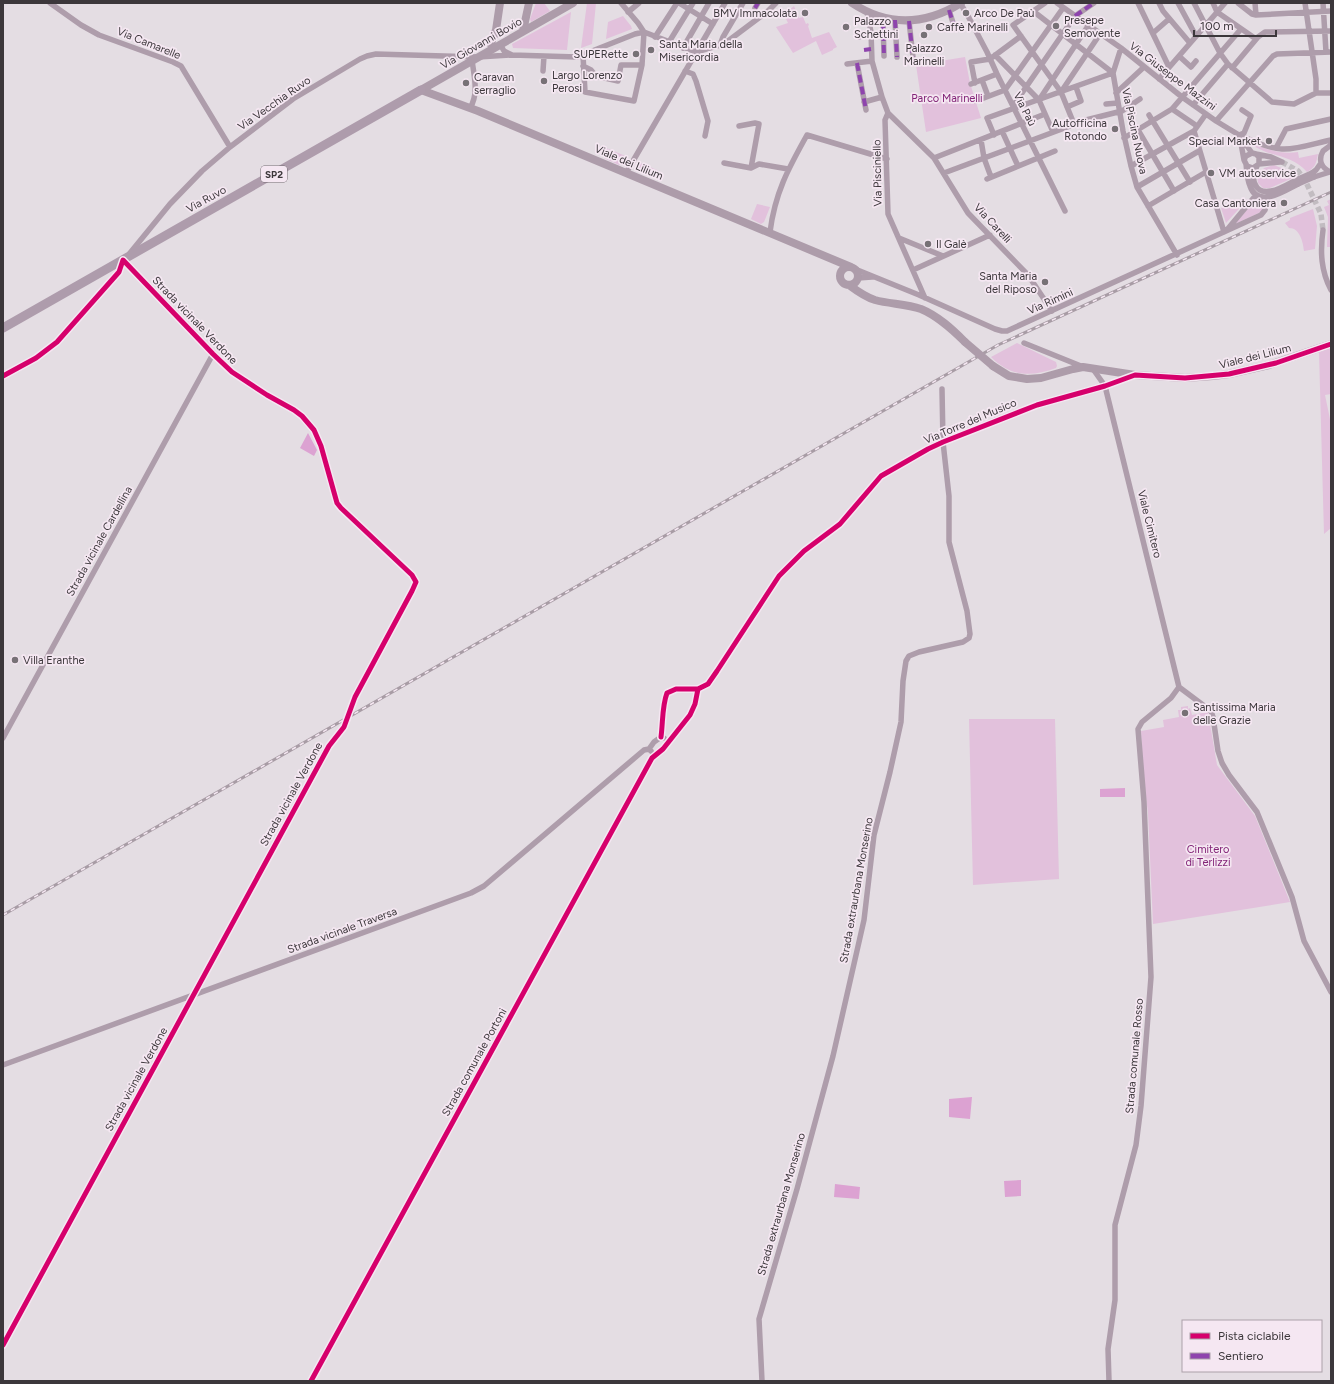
<svg xmlns="http://www.w3.org/2000/svg" width="1334" height="1384" font-family="Figtree,sans-serif">
	<style>
		.green { fill: #e2c1dc }
		.water { fill: #dca2d2 }
		.lines { fill: none; stroke-linecap: round; stroke-linejoin: round }
		.street-tunnel { stroke: #c2bcc1; stroke-width: 5.5; stroke-dasharray: 5.5 3; stroke-linecap: butt }
		.street { stroke: #ae9dab; stroke-width: 5.5 }
		.secondary { stroke: #ad9caa; stroke-width: 8 }
		.primary { stroke: #ae9cac; stroke-width: 9 }
		.rail-casing { stroke: #a89ca5; stroke-width: 3 }
		.rail { stroke: #f5e7f2; stroke-width: 1.5; stroke-dasharray: 4.5; stroke-linecap: butt }
		.street-bridge { stroke: #ae9dab; stroke-width: 5.5 }
		.secondary-bridge { stroke: #ad9caa; stroke-width: 8 }
		.quiet { stroke: #8e44ad; stroke-width: 4; stroke-dasharray: 8 4; stroke-linecap: butt }
		.cycleway-casing { stroke: #f5e7f2; stroke-width: 8 }
		.cycleway { stroke: #d6006c; stroke-width: 5 }
		.poi-dot { fill: #777176; stroke: #f5e7f2; stroke-width: 1.5 }
		.labels { text-anchor: middle; stroke-width: 3.5; stroke-linejoin: round; paint-order: stroke }
		.shield { fill: #f5e7f2; stroke: #746c72; stroke-width: 1 }
		.shield-label { font-size: 10px; font-weight: bold; fill: #3c373b }
		.poi-label { font-size: 11px; fill: #3c373b; stroke: #f5e7f2; text-anchor: start }
		.street-label { font-size: 11px; fill: #3c373b; stroke: #f5e7f2 }
		.park-label { font-size: 11px; fill: #832578; stroke: #f5e7f2 }
	</style>
	<rect width="100%" height="100%" fill="#e4dde3"/>
	<path class="green" d="M536 3H544L550 11 531 22 530 19Z
		M587 3H596L592 44 581 48Z
		M794 6 799 18 803 17 806 24 808 23 809 25 808 26 812 38 829 32 837 47 833 49V50L822 55 816 41 793 53 776 27 788 23 784 15Z
		M571 12 567 50 513 48 512 44Z
		M623 16 631 26 632 29 606 39 608 22Z
		M965 57 970 83 981 118 926 132 916 65Z
		M1252 144C1267 149 1282 155 1298 152L1299 158 1318 154C1316 163 1316 167 1307 172 1296 159 1282 157 1266 152 1261 150 1256 147 1251 145Z
		M606 148 628 157 626 161 619 165 604 158 603 151Z
		M638 162 657 170 653 178 636 170Z
		M1274 165 1286 170 1295 177 1270 188H1263L1258 183 1257 176 1264 168Z
		M1248 199 1226 223 1221 208Z
		M1259 199 1264 204 1261 212 1235 224 1254 201Z
		M1331 199V247H1327L1328 217 1324 207 1329 205 1327 201Z
		M757 204 770 207 764 222 761 224 751 219Z
		M1313 209 1317 226 1315 249 1304 251C1303 242 1300 228 1289 228L1285 223 1290 220V218Z
		M1017 343 1056 362 1057 366 1056 368C1031 377 1011 377 991 357Z
		M1331 348V394L1325 395 1331 424V528L1324 534 1319 352Z
		M1188 706V709L1190 708 1192 715 1208 712 1217 765 1255 816 1290 902 1153 924 1148 813 1143 773 1141 731 1164 727 1163 720 1179 717 1178 710H1181V707Z
		M969 719H1055L1059 879 973 885Z"/>
	<path class="water" d="M308 433 317 450 314 456 300 448Z
		M1125 788V797H1100V789Z
		M972 1097 970 1119 949 1117V1099Z
		M1021 1180V1196L1005 1197 1004 1181Z
		M835 1184 860 1187 859 1199 834 1197Z"/>
	<g class="lines">
		<path class="street-tunnel" d="M1282 162 1298 171 1305 180 1321 214 1323 230"/>
		<path class="street" d="M50 3 81 25 99 35 173 62 181 66 230 147
			M621 3 638 23 644 32
			M679 3 713 24
			M960 3 965 11
			M1045 3 1013 25 1061 92 1074 124
			M1057 3 1121 48 1182 97 1216 121 1239 135 1252 153 1256 154 1259 157V164L1253 168 1247 166 1244 160 1246 156 1252 153
			M1138 3 1169 67
			M1159 3 1163 11 1190 43
			M1178 3 1196 36
			M1194 3 1220 53 1228 64 1272 102 1294 104 1316 93H1331
			M1213 3 1217 12 1256 39
			M1238 3 1252 14 1256 15 1331 11
			M1255 3 1256 15
			M1305 3 1316 79V93
			M1323 3 1326 52
			M755 8 758 3
			M949 10 955 29
			M1033 11 1113 73
			M628 12 639 3
			M867 12 871 32 872 61 882 97 888 113 934 158 968 213 1028 275 1052 311
			M968 16 987 52 997 74 1065 211
			M895 20 897 57
			M883 21 884 56
			M909 21 913 57
			M1153 33 1169 19
			M655 37 677 3
			M859 37 871 32
			M669 42 693 3
			M500 44 504 51 512 55
			M720 45 723 37 743 3
			M683 48 709 3
			M1121 48 1113 73 1123 131 1131 166 1137 187 1177 255
			M583 55 585 92 634 101 642 65 644 32
			M995 55 1039 100 1053 132
			M1179 56 1191 67 1196 61
			M857 63 866 110
			M847 64 872 61
			M583 66 591 70 596 76 618 81 621 65H642
			M1232 68 1258 37 1265 32 1331 31
			M543 71 544 56
			M685 71 693 74 696 81 708 121 705 136
			M1159 79 1225 3
			M982 80 988 96
			M975 83 971 62 990 59 1021 36
			M971 84 997 74
			M1061 92 1100 34
			M1116 93 1144 67
			M1039 100 1088 26
			M976 101 1005 90 1063 8
			M864 102 882 97
			M1106 104 1118 103
			M1193 105 1228 64
			M1013 106 1075 16 1094 3
			M1067 107 1081 101 1076 87
			M470 108C479 94 474 76 472 60
			M1172 109 1197 126
			M888 113 885 120 888 214 925 298
			M1149 115 1190 182
			M1216 121 1273 56 1277 54 1331 52
			M739 126 755 123 759 124 751 168 759 164 788 169
			M1138 130 1174 191
			M1002 131 1018 166
			M1194 131 1224 232
			M994 135 987 118 1113 73
			M1239 135 1244 133 1251 116 1242 110
			M1240 135C1253 141 1267 148 1282 149 1296 150 1316 143 1331 140
			M1124 138 1172 109 1241 29
			M1240 138 1244 160
			M981 140 984 158 991 177
			M1331 145 1323 151C1318 160 1321 168 1331 172
			M1276 148 1286 129 1331 119
			M1256 154 1271 157 1282 162
			M934 158 1045 114
			M724 163 751 168
			M1246 164C1247 172 1247 179 1250 186 1258 209 1284 191 1298 184
			M1259 164 1280 162
			M1131 166 1194 131 1206 114
			M1257 166C1254 172 1252 178 1255 184 1262 201 1286 185 1296 180
			M626 173 725 3
			M944 173 1086 120 1122 111 1140 99
			M1312 173 1316 170 1321 163
			M1314 177 1330 172
			M987 179 1055 151
			M1137 187 1199 151
			M1148 206 1206 172
			M1323 230C1320 252 1321 271 1331 290
			M1226 231 1256 195
			M770 232C775 193 788 169 807 135L887 159
			M899 238 943 256
			M130 253 170 204 202 171 230 147 293 99 360 59 367 56 376 54 478 57 512 55 577 57 635 34 644 32 696 52 720 45 728 41 768 11 776 3
			M855 269 919 295 995 329 1002 331H1007L1261 215 1265 210 1268 198
			M913 270 990 235
			M858 278 872 277
			M1024 343 1081 366
			M1093 369 1105 386 1179 687
			M3 376 36 358 57 342 119 272 123 260 213 354 232 372 267 395 294 410 302 416 314 430 321 446 337 503 341 508 412 575 416 582 412 591 355 697 344 727 329 746 3 1345
			M1179 687 1211 711 1213 717 1218 751 1222 763 1229 775 1257 812 1292 897 1304 941 1331 992
			M661 737C663 722 662 706 667 693L676 689H698L708 684 717 671 779 576 804 551 840 524 881 476 928 449 996 420 1037 405 1105 386 1134 376
			M3 738 213 354
			M651 751 649 749 654 742 661 737 664 738
			M3 1065 471 893 484 886 644 750 649 749
			M311 1381 652 758 663 749 690 715 695 704 698 689
			M762 1381 759 1319 797 1189 833 1056 864 920 874 835 890 772 901 722 903 681 906 661 909 656 919 652 963 642 969 638 970 634 967 611 949 542V496L943 442 942 389
			M1109 1381 1108 1349 1115 1300V1225L1136 1145 1141 1106 1151 977 1144 802 1138 729 1142 722 1171 698 1179 687"/>
		<path class="secondary" d="M852 3C888 27 925 25 961 3
			M523 31 529 3
			M492 49 491 43 496 30 500 3
			M421 90 478 111 851 267
			M421 90 573 3
			M840 276a9 9 0 1 1 18 0a9 9 0 1 1-18 0Z
			M849 285C857 291 865 297 875 300 890 304 906 304 921 309 938 316 952 329 965 342
			M993 366 1009 376 1027 379 1041 378 1073 369 1083 367 1135 375 1185 378 1213 376 1229 374 1269 365 1331 344"/>
		<path class="primary" d="M3 328 421 90"/>
		<g class="rail-casing">
			<path id="rail" d="M3 915 998 345 1331 192"/>
		</g>
		<use href="#rail" class="rail"/>
		<path class="street-bridge" d="M1296 180 1312 173
			M1298 184 1314 177"/>
		<path class="secondary-bridge" d="M965 342 993 366"/>
		<path class="quiet" d="M755 8 758 3
			M949 10 955 29
			M1075 16 1094 3
			M895 20 897 57
			M883 21 884 56
			M909 21 913 57
			M859 37 871 32
			M864 50 871 49
			M857 63 866 110"/>
		<g class="cycleway-casing">
			<path id="cycleway" d="M3 376 36 358 57 342 119 272 123 260 213 354 232 372 267 395 294 410 302 416 314 430 321 446 337 503 341 508 412 575 416 582 412 591 355 697 344 727 329 746 3 1345
				M661 737C663 722 662 706 667 693L676 689H698L708 684 717 671 779 576 804 551 840 524 881 476 928 449 943 442 1037 405 1105 386 1135 375 1185 378 1229 374 1276 363 1331 344
				M311 1381 652 758 663 749 690 715 695 704 698 689"/>
		</g>
		<use href="#cycleway" class="cycleway"/>
	</g>
	<g class="poi-dot">
		<circle cx="805" cy="13" r="4"/>
		<circle cx="966" cy="13" r="4"/>
		<circle cx="1056" cy="26" r="4"/>
		<circle cx="846" cy="27" r="4"/>
		<circle cx="929" cy="27" r="4"/>
		<circle cx="924" cy="35" r="4"/>
		<circle cx="651" cy="50" r="4"/>
		<circle cx="636" cy="54" r="4"/>
		<circle cx="544" cy="81" r="4"/>
		<circle cx="466" cy="83" r="4"/>
		<circle cx="1115" cy="129" r="4"/>
		<circle cx="1269" cy="141" r="4"/>
		<circle cx="1211" cy="173" r="4"/>
		<circle cx="1284" cy="203" r="4"/>
		<circle cx="928" cy="244" r="4"/>
		<circle cx="1045" cy="282" r="4"/>
		<circle cx="15" cy="660" r="4"/>
		<circle cx="1185" cy="713" r="4"/>
	</g>
	<g class="labels">
		<rect class="shield" x="261" y="166" width="26" height="16" rx="3"/>
		<g class="shield-label">
			<text x="274" y="178">SP2</text>
		</g>
		<g class="poi-label">
			<text x="797" y="17" text-anchor="end">BMV Immacolata</text>
			<text x="974" y="17">Arco De Paù</text>
			<text x="1064" y="24">Presepe<tspan x="1064" dy="13">Semovente</tspan></text>
			<text x="854" y="25">Palazzo<tspan x="854" dy="13">Schettini</tspan></text>
			<text x="937" y="31">Caffè Marinelli</text>
			<text x="659" y="48">Santa Maria della<tspan x="659" dy="13">Misericordia</tspan></text>
			<text x="924" y="52" text-anchor="middle">Palazzo<tspan x="924" dy="13">Marinelli</tspan></text>
			<text x="628" y="58" text-anchor="end">SUPERette</text>
			<text x="552" y="79">Largo Lorenzo<tspan x="552" dy="13">Perosi</tspan></text>
			<text x="474" y="81">Caravan<tspan x="474" dy="13">serraglio</tspan></text>
			<text x="1107" y="127" text-anchor="end">Autofficina<tspan x="1107" dy="13">Rotondo</tspan></text>
			<text x="1261" y="145" text-anchor="end">Special Market</text>
			<text x="1219" y="177">VM autoservice</text>
			<text x="1276" y="207" text-anchor="end">Casa Cantoniera</text>
			<text x="936" y="248">Il Galè</text>
			<text x="1037" y="280" text-anchor="end">Santa Maria<tspan x="1037" dy="13">del Riposo</tspan></text>
			<text x="23" y="664">Villa Eranthe</text>
			<text x="1193" y="711">Santissima Maria<tspan x="1193" dy="13">delle Grazie</tspan></text>
		</g>
		<g class="street-label">
			<text transform="translate(149 43) rotate(22)" y="4">Via Camarelle</text>
			<text transform="translate(481 43) rotate(-30)" y="4">Via Giovanni Bovio</text>
			<text transform="translate(1173 76) rotate(37)" y="4">Via Giuseppe Mazzini</text>
			<text transform="translate(274 103) rotate(-35)" y="4">Via Vecchia Ruvo</text>
			<text transform="translate(1025 109) rotate(63)" y="4">Via Paù</text>
			<text transform="translate(1135 131) rotate(78)" y="4">Via Piscina Nuova</text>
			<text transform="translate(629 162) rotate(23)" y="4">Viale dei Lilium</text>
			<text transform="translate(877 173) rotate(-91)" y="4">Via Pisciniello</text>
			<text transform="translate(206 199) rotate(-29)" y="4">Via Ruvo</text>
			<text transform="translate(993 223) rotate(47)" y="4">Via Carelli</text>
			<text transform="translate(1050 301) rotate(-24)" y="4">Via Rimini</text>
			<text transform="translate(195 320) rotate(46)" y="4">Strada vicinale Verdone</text>
			<text transform="translate(1255 356) rotate(-14)" y="4">Viale dei Lilium</text>
			<text transform="translate(970 421) rotate(-23)" y="4">Via Torre del Musico</text>
			<text transform="translate(1150 524) rotate(76)" y="4">Viale Cimitero</text>
			<text transform="translate(99 541) rotate(-61)" y="4">Strada vicinale Cardellina</text>
			<text transform="translate(291 794) rotate(-61)" y="4">Strada vicinale Verdone</text>
			<text transform="translate(856 890) rotate(-80)" y="4">Strada extraurbana Monserino</text>
			<text transform="translate(342 930) rotate(-20)" y="4">Strada vicinale Traversa</text>
			<text transform="translate(1134 1056) rotate(-85)" y="4">Strada comunale Rosso</text>
			<text transform="translate(474 1062) rotate(-61)" y="4">Strada comunale Portoni</text>
			<text transform="translate(136 1079) rotate(-61)" y="4">Strada vicinale Verdone</text>
			<text transform="translate(781 1204) rotate(-74)" y="4">Strada extraurbana Monserino</text>
		</g>
		<g class="park-label">
			<text x="947" y="102">Parco Marinelli</text>
			<text x="1208" y="853">Cimitero<tspan x="1208" dy="13">di Terlizzi</tspan></text>
		</g>
	</g>
	<rect width="1334" height="1384" fill="none" stroke="#3c373b" stroke-width="8"/>
	<rect x="1182" y="1320" width="140" height="52" fill="#f5e7f2" stroke="#aba1a9"/>
	<rect x="1190" y="1333" width="20" height="6" fill="#d6006c" stroke="#aba1a9"/>
	<text x="1218" y="1340" font-size="12" fill="#3c373b">Pista ciclabile</text>
	<rect x="1190" y="1353" width="20" height="6" fill="#8e44ad" stroke="#aba1a9"/>
	<text x="1218" y="1360" font-size="12" fill="#3c373b">Sentiero</text>
	<path d="M1194 30v6h82v-6" fill="none" stroke="#3c373b" stroke-width="2"/>
	<text x="1200" y="30" font-size="12" fill="#3c373b" stroke="#f5e7f2" stroke-width="3" paint-order="stroke">100 m</text>
</svg>
